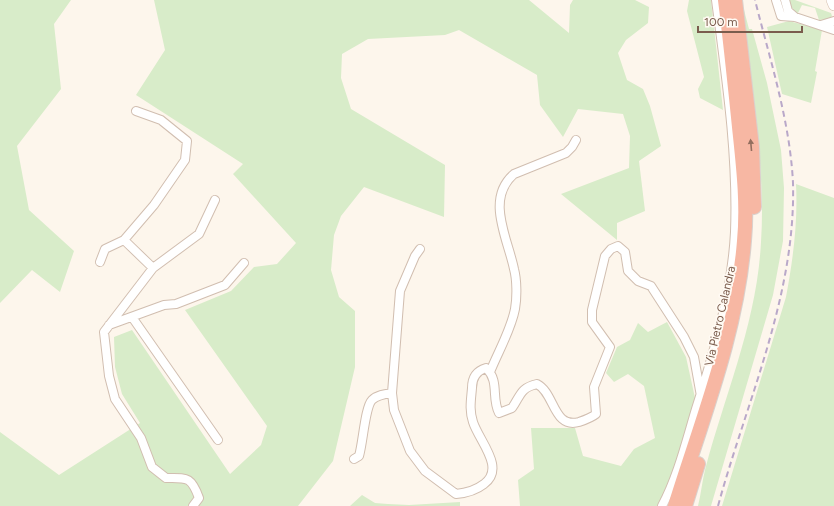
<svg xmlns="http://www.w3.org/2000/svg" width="834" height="506" font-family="Figtree,sans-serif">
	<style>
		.green { fill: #d8ecc9 }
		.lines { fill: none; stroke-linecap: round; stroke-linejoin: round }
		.street-casing { stroke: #d1beb0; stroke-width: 10 }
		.secondary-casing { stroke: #d6c0b0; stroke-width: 12 }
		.highway-casing { stroke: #dad1cd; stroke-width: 16 }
		.street { stroke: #fff; stroke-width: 8 }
		.secondary { stroke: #fff; stroke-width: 11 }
		.highway { stroke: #f7b7a3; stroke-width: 14 }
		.rail { stroke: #b9a8c9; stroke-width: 2; stroke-dasharray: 6 4; stroke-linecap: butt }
		.oneway { fill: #936e5e }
		.labels { text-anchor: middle; stroke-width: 3.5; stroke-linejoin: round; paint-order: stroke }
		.street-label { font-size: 12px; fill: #7a5c4d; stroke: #fffaf3 }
	</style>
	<rect width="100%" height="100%" fill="#fdf6ec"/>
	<path class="green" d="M0 0H71L54 24 61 89 17 146 29 210 74 251 60 292 32 270 0 303Z
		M154 0H529L569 33 570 5 573 0H635L649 7 648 23 626 40 618 53 627 80 643 89 650 106 661 146 639 161 645 211 617 223V240L561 194 629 168 630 136 623 114 578 109 563 137 540 105 537 75 459 30 445 35 368 39 342 54 341 78 351 109 445 165 444 217 364 187 341 216 334 235 331 270 339 297 355 311V367L333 461 298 506H0V432L59 475 140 423 122 394 115 367 114 337 132 330 230 474 261 445 267 426 185 310 231 291 254 267 277 264 296 243 233 174 243 164 136 95 165 50Z
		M689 0H711L723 110 700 98 698 89 704 77 687 11Z
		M788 0H795L831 13 832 16 829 19 819 20 815 8 802 5 798 13 794 12Z
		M744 10 749 29H752L767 83 781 150 784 188 783 241 773 295 711 506H698C701 494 702 482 705 470 725 394 757 322 761 242 766 166 751 89 742 13Z
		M789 21 822 30 815 71 817 72 811 103 782 94 767 27Z
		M796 184 834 198V506H722L786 297C793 259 798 223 796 184Z
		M667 322 686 357 695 398 668 488 658 506H520L518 480 534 469 531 428H575L583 456 621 466 634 449 655 438 644 386 628 374 614 382 606 373 617 347 630 340 638 323 648 332Z
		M362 495 375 503 388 504 409 505 460 502V506H350Z"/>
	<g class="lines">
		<g class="street-casing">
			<path id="street" d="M776 0 781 16 795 17 834 30
				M785 0 788 11 795 17
				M821 25 834 21
				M124 240 153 268
				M420 249 415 256 400 291 392 393 394 410 410 451 425 471 456 494C467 493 475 491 484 484 506 468 479 441 473 422 469 410 471 400 472 388 472 378 476 371 486 368 500 381 491 398 499 413L512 408C521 395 520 388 537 384 555 393 553 429 579 422 585 420 591 418 596 414L594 387 610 347 592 322V310L605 256 611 249 618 246 625 252 628 271 638 281 651 286 684 337 694 357 701 396
				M100 262 105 249 124 240 154 205 185 160 187 141 161 120 136 111
				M132 317 218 440
				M109 325 164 305 176 304 225 285 244 263
				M490 372C498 352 511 330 515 309 517 298 517 280 514 269 508 239 485 199 514 174L566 153 572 147 576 140
				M354 459 359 456C363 443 365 407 372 400 377 395 385 394 392 393
				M193 506 199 498C191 476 187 478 166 478L152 467 141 438 115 399 109 376 104 332 153 268 199 234 215 200
				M662 506C678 476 686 442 696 409 714 352 732 292 735 232 738 155 726 76 716 0"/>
		</g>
		<g class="secondary-casing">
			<path id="secondary" d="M832 0 834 5"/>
		</g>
		<g class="highway-casing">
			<path id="highway" d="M735 0 752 147 754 207
				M675 506C702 419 737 332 744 241 748 200 742 158 738 117 734 78 730 39 725 0
				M685 506 698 464"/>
		</g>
		<use href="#street" class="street"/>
		<use href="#secondary" class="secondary"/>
		<use href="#highway" class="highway"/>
		<path class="rail" d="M718 506C747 400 796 295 793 183 790 121 770 60 755 0"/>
	</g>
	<defs><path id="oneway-solid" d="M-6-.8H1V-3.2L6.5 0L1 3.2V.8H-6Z"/></defs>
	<use class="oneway" href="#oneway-solid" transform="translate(751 145) rotate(-95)"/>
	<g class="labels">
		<g class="street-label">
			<text transform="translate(720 316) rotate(-77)" y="4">Via Pietro Calandra</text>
		</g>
	</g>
	<path d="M698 26v6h104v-6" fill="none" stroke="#7a5c4d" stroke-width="2"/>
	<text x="704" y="26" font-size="12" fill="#7a5c4d" stroke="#fffaf3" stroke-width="3" paint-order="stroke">100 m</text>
</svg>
